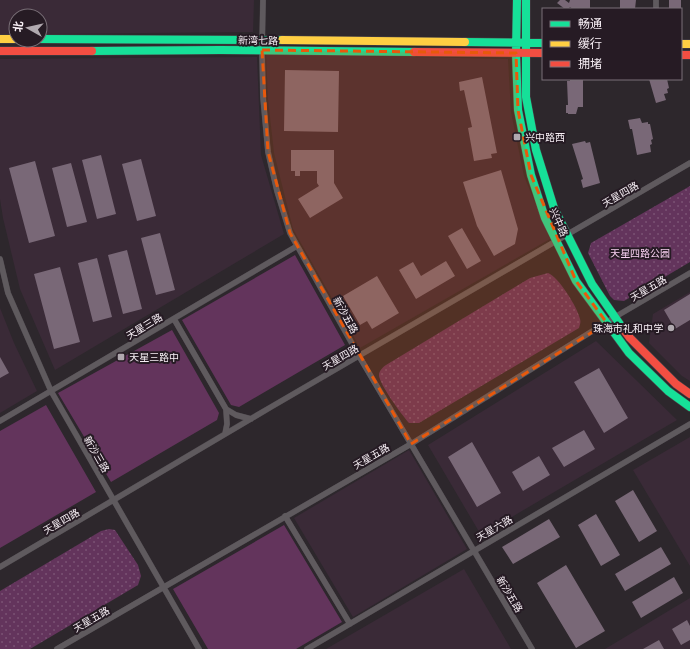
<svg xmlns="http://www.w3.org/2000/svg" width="690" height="649" font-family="'Source Sans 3','Noto Sans SC',sans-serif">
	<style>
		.built { fill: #3a2a37 }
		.grass { fill: #63345c }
		.park { fill: url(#park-dots) }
		.building { fill: #796877 }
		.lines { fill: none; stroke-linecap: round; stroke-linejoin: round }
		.street-casing { stroke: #4a454a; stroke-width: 6 }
		.fast-casing { stroke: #4a454a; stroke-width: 9 }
		.slow-casing { stroke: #4a454a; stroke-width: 9 }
		.jam-casing { stroke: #4a454a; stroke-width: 9 }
		.street { stroke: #5f5a5e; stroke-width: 5.5 }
		.fast { stroke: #16e098; stroke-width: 8 }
		.slow { stroke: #ffcf43; stroke-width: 8 }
		.jam { stroke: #f24e42; stroke-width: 8 }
		.marked { fill: #e8590c; fill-opacity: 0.2; stroke: #e8590c; stroke-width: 3; stroke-dasharray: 8 5; stroke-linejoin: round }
		.poi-dot { fill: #b0a9af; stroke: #261b24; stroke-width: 1.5 }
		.labels { text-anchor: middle; stroke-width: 4; stroke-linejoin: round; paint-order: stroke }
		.street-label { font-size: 10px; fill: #f7eff5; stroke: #261b24 }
		.poi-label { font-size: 10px; fill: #f7eff5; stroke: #261b24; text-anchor: start }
		.park-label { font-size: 10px; fill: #f7cff0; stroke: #261b24 }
	</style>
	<defs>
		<pattern id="park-dots" width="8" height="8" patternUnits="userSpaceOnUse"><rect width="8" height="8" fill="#63345c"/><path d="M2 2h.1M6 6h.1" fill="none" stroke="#7a5274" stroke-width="1.8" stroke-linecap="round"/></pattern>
	</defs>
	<rect width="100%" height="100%" fill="#2d272c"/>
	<path class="built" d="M0 0H254L253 32 40 34V16H16V34H0Z
		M266 54 508 59 511 112 524 176 550 239 360 348 293 229 274 153 268 100Z
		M257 57 261 155 284 234 55 370 20 289 3 218 0 199V59Z
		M690 292V381L682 376 649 343 653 314Z
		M0 308 14 343 37 391 0 413Z
		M596 341 677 420 481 535 428 445Z
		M690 437V566L633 470Z
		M409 450 467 549 353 617 294 518Z
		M464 569 511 649H326Z
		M690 598V649H605Z"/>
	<path class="grass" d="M295 255 345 345 239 407 231 405 182 320Z
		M172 330 219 413 217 420 111 482 58 393Z
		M46 405 96 492 0 548V431Z
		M284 525 342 622 296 649H208L173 589Z"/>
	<path class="park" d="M690 186V262L624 301 614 300 610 296 588 253 591 243Z
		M548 273C558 276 578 308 580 319 581 322 580 324 579 328L419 423H409C402 415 379 384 379 375 379 371 383 367 386 365L530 278Z
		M109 529 115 530 138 565 141 576 138 585 30 649H0V591L101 531Z"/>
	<path class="building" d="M560 0H565L569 3 570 0H590V9H573L570 7 568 9H565L557 3Z
		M620 0H636L635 9H620Z
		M669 0H681V9H669Z
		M285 70 339 71 338 132 284 131Z
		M482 77 497 153 491 154 492 158 474 161 468 128 472 127 464 90 460 91 459 82Z
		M570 79H583V107H578L576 114H568V113H566V105H568L567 81H570Z
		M649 79H667L669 88 667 89 668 93 664 94 666 100 656 103Z
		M640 118 642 123 648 122V124H650L653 139 651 140 652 144 650 145 651 152 637 155 632 129H630L628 120Z
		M585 141 586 143 590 142 600 183 583 188 581 180 583 179 572 144Z
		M291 150H334V183L343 198 310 218 298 199 319 186 317 183V171H300V176H295V171H291Z
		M101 155 116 214 97 219 82 160Z
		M141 159 156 216 137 221 122 164Z
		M35 161 55 236 29 243 9 168Z
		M71 163 87 222 67 227 52 168Z
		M501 170 518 229 515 244 494 256 477 226 463 182Z
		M462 228 481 261 467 269 448 236Z
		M160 233 175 290 156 295 141 238Z
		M127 250 142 309 123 314 108 255Z
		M97 258 112 317 93 322 78 263Z
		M446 261 455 276 416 299 399 270 413 262 421 276Z
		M60 267 80 342 54 349 34 274Z
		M377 276 399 313 372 329 367 321 360 325 343 296Z
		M690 294V320L675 329 664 310Z
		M0 357 9 373 0 378Z
		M599 368 628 418 604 433 574 382Z
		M584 430 595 449 564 467 552 448Z
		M472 442 501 493 477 507 448 457Z
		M539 456 550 475 523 491 512 472Z
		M633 490 657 531 639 542 615 501Z
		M596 514 620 555 601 566 578 525Z
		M549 519 560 537 513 564 502 547Z
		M661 547 671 564 625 591 615 574Z
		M566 565 605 631 576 648 537 583Z
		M674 577 683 593 641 618 632 602Z
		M687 620 690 626V640L681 645 672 629Z
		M659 640 664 649H643Z"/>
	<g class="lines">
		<g class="street-casing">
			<path id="street" d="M263 0 262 50 263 97 268 152 277 191 290 233 359 356 532 649
				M656 9V0
				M0 259 8 293 51 391 199 649
				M174 319 226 409
				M0 421 297 246
				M225 434 227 424 226 409 236 415 251 419
				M285 516 350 624
				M0 567 271 407 690 163
				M57 649 411 444 615 317 690 273
				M307 649 690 424"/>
		</g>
		<g class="fast-casing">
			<path id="fast" d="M517 0 516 53 518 110 531 175 545 218 576 281 629 353 668 391 690 407
				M526 0V97L536 150 554 208 592 284 624 330
				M40 39 282 40
				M465 42 543 43
				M92 51 220 50 414 52"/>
		</g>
		<g class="slow-casing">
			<path id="slow" d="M0 39H16
				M282 40 465 42
				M681 44H690"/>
		</g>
		<g class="jam-casing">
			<path id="jam" d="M0 51H92
				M414 52 543 53
				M681 55H690
				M624 330 630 338 676 384 690 394"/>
		</g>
		<use href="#street" class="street"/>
		<use href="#fast" class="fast"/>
		<use href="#slow" class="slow"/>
		<use href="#jam" class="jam"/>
	</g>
	<path class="marked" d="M262 50 516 53 518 110 531 175 576 281 607 323 411 444 290 233 268 152Z"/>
	<g class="poi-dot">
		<rect x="513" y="133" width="8" height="8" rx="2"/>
		<circle cx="671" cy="328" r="4"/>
		<rect x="117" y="353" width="8" height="8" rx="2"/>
	</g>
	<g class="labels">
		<g class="street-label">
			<text transform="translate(258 40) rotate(1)" y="4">新湾七路</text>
			<text transform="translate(620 194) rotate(-30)" y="4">天星四路</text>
			<text transform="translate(559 222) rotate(66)" y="4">兴中路</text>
			<text transform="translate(648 288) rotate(-30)" y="4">天星五路</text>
			<text transform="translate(346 315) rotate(61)" y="4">新沙五路</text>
			<text transform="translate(144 326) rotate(-31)" y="4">天星三路</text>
			<text transform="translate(340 357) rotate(-30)" y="4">天星四路</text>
			<text transform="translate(97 454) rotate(60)" y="4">新沙三路</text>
			<text transform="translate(371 456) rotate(-30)" y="4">天星五路</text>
			<text transform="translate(61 521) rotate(-30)" y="4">天星四路</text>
			<text transform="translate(494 528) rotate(-30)" y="4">天星六路</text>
			<text transform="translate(510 594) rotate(59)" y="4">新沙五路</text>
			<text transform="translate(91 619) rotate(-30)" y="4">天星五路</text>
		</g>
		<g class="poi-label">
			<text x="525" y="141">兴中路西</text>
			<text x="663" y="332" text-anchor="end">珠海市礼和中学</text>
			<text x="129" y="361">天星三路中</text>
		</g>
		<g class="park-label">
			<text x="640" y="257">天星四路公园</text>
		</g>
	</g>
	<rect x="542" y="8" width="140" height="72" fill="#261b24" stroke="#7a7078"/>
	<rect x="550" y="21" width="20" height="6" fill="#16e098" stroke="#7a7078"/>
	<text x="578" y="28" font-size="12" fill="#f7eff5">畅通</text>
	<rect x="550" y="41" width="20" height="6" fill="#ffcf43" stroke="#7a7078"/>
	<text x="578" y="48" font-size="12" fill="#f7eff5">缓行</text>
	<rect x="550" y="61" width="20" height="6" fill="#f24e42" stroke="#7a7078"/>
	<text x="578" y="68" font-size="12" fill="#f7eff5">拥堵</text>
	<g transform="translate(28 28) rotate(278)"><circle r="19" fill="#261b24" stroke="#7a7078"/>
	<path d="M0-3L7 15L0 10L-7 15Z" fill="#b0a9af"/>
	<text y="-6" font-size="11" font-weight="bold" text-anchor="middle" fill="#f7eff5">北</text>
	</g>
</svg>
